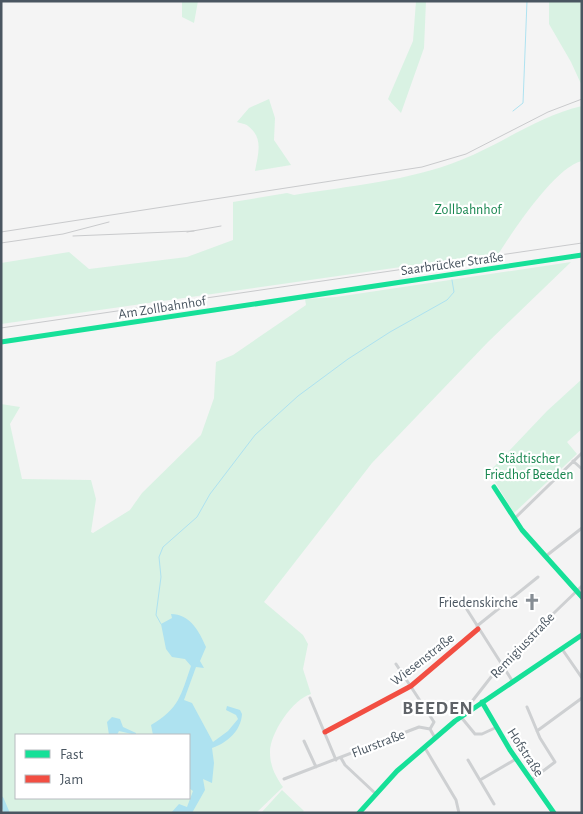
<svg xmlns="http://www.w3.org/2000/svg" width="583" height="814" font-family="'Alegreya Sans',sans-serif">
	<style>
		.green { fill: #d9f2e3; fill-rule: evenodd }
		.water { fill: #aee2f0 }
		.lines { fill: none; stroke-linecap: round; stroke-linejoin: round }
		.stream { stroke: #aee2f0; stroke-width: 1 }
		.river { stroke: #aee2f0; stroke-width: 5.5 }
		.street { stroke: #ced0d2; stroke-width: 3 }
		.fast { stroke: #16e098; stroke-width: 5 }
		.jam { stroke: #f24e42; stroke-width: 5 }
		.rail { stroke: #c9cacc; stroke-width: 1 }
		.labels { text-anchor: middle; stroke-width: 4.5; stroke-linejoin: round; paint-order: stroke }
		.park-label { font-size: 14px; fill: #17864f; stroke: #fff }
		.street-label { font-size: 14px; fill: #4a5661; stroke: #fff }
		.poi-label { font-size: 14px; fill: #4a5661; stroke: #fff; text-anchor: end }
		.district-label { font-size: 19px; font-weight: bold; letter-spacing: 1px; fill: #5f6368; stroke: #fff }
	</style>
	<rect width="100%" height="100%" fill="#f4f4f4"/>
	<path class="green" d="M182 1H198L194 23 182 17Z
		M416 1H426L424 48 401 113 388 99 413 41Z
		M549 1H582V86L571 62 549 24Z
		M269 99 275 118 274 140 291 165 255 171C258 154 264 138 248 126 245 123 241 124 237 122L249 108Z
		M582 106V161C556 166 513 231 499 253L1 324V263L69 252 89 269 187 257 233 240V202L287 193 294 195C349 186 409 181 461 160 502 144 538 116 582 106Z
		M571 262 488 342 372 463 264 602 303 635 308 644 303 669 311 694C293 699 270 733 270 752 270 767 276 777 283 787L256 813H1V404L20 407 10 424 22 479 91 480 96 499 91 532 93 533 130 510 142 493 201 435 214 398 216 362 233 355 306 305 305 299 336 297ZM16 735H189V798H16Z
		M582 379V429L567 442 577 454 514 513 489 472 547 411Z
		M282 790 304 811 302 813H261Z"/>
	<path class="water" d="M171 614C190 614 199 631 206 647L200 661 204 668 196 667 184 700 192 703 213 742 228 731 238 719 236 715 226 710 227 706 240 710 242 714C241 731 227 743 212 748L214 763 212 783 203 779 205 790 192 813H171L179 804 187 807 193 791 189 788V735H153L151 725C179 709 181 695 191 666L185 659 172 657 166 649 161 624 172 618Z
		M112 717 120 719 123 727 136 733V735L119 731 117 735H109L107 722Z"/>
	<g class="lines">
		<path class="stream" d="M513 111 523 103 527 1
			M161 624 156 615 161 577 159 557 163 547 197 517 210 494 255 435 298 396 348 359 390 332 447 300 454 292 452 280"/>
		<path class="river" d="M1 799 7 813"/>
		<path class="street" d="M573 461 582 469
			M514 519 582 453
			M546 556 582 528
			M466 608 513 682
			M477 626 538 577
			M562 649 582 678
			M396 664 434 722 430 729
			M310 698 336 760
			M527 707 540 738 555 762 531 780
			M469 711 470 704 502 663 582 586
			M461 717 475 734H482L497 727
			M537 731 582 698
			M304 741 316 767
			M425 748 456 800 459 813
			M341 758 345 765 376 794
			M468 760 494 804
			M284 779 419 727 430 729 435 738
			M480 780 516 759"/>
		<path class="fast" d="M1 342 582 255
			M494 487 522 530 582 597
			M482 702 510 750 554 813
			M359 813 397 771 455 721 582 635"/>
		<path class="jam" d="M325 732 411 686 478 629"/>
		<path class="rail" d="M1 232 422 167 466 154 548 112 582 99
			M187 232 221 226
			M73 236 194 231
			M1 243 63 234 109 222
			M1 328 582 243"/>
	</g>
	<defs>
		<g id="church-bare" transform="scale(1.35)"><path d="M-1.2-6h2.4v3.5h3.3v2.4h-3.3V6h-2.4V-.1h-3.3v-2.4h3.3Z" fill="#868d94" stroke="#fff" stroke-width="2.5" paint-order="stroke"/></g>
	</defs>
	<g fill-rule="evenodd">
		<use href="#church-bare" x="532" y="602"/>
	</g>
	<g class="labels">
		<g class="park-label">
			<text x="468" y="214">Zollbahnhof</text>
			<text x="529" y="463">Städtischer<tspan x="529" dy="16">Friedhof Beeden</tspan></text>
		</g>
		<g class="street-label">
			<text transform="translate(452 263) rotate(-8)" y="5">Saarbrücker Straße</text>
			<text transform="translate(162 307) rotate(-9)" y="5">Am Zollbahnhof</text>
			<text transform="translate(522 645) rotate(-46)" y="5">Remigiusstraße</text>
			<text transform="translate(422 659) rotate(-38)" y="5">Wiesenstraße</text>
			<text transform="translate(378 743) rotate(-21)" y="5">Flurstraße</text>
			<text transform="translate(526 752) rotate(57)" y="5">Hofstraße</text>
		</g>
		<g class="poi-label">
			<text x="518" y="607">Friedenskirche</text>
		</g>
		<g class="district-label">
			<text x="438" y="714">BEEDEN</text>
		</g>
	</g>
	<rect width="583" height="814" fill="none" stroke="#4a5661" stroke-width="5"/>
	<rect x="15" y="734" width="175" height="65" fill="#ffffff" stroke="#b7bbc0"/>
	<rect x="25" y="750" width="25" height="8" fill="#16e098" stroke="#b7bbc0"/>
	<text x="60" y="759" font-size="15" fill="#4a5661">Fast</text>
	<rect x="25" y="775" width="25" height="8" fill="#f24e42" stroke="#b7bbc0"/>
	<text x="60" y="784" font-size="15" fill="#4a5661">Jam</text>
</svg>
